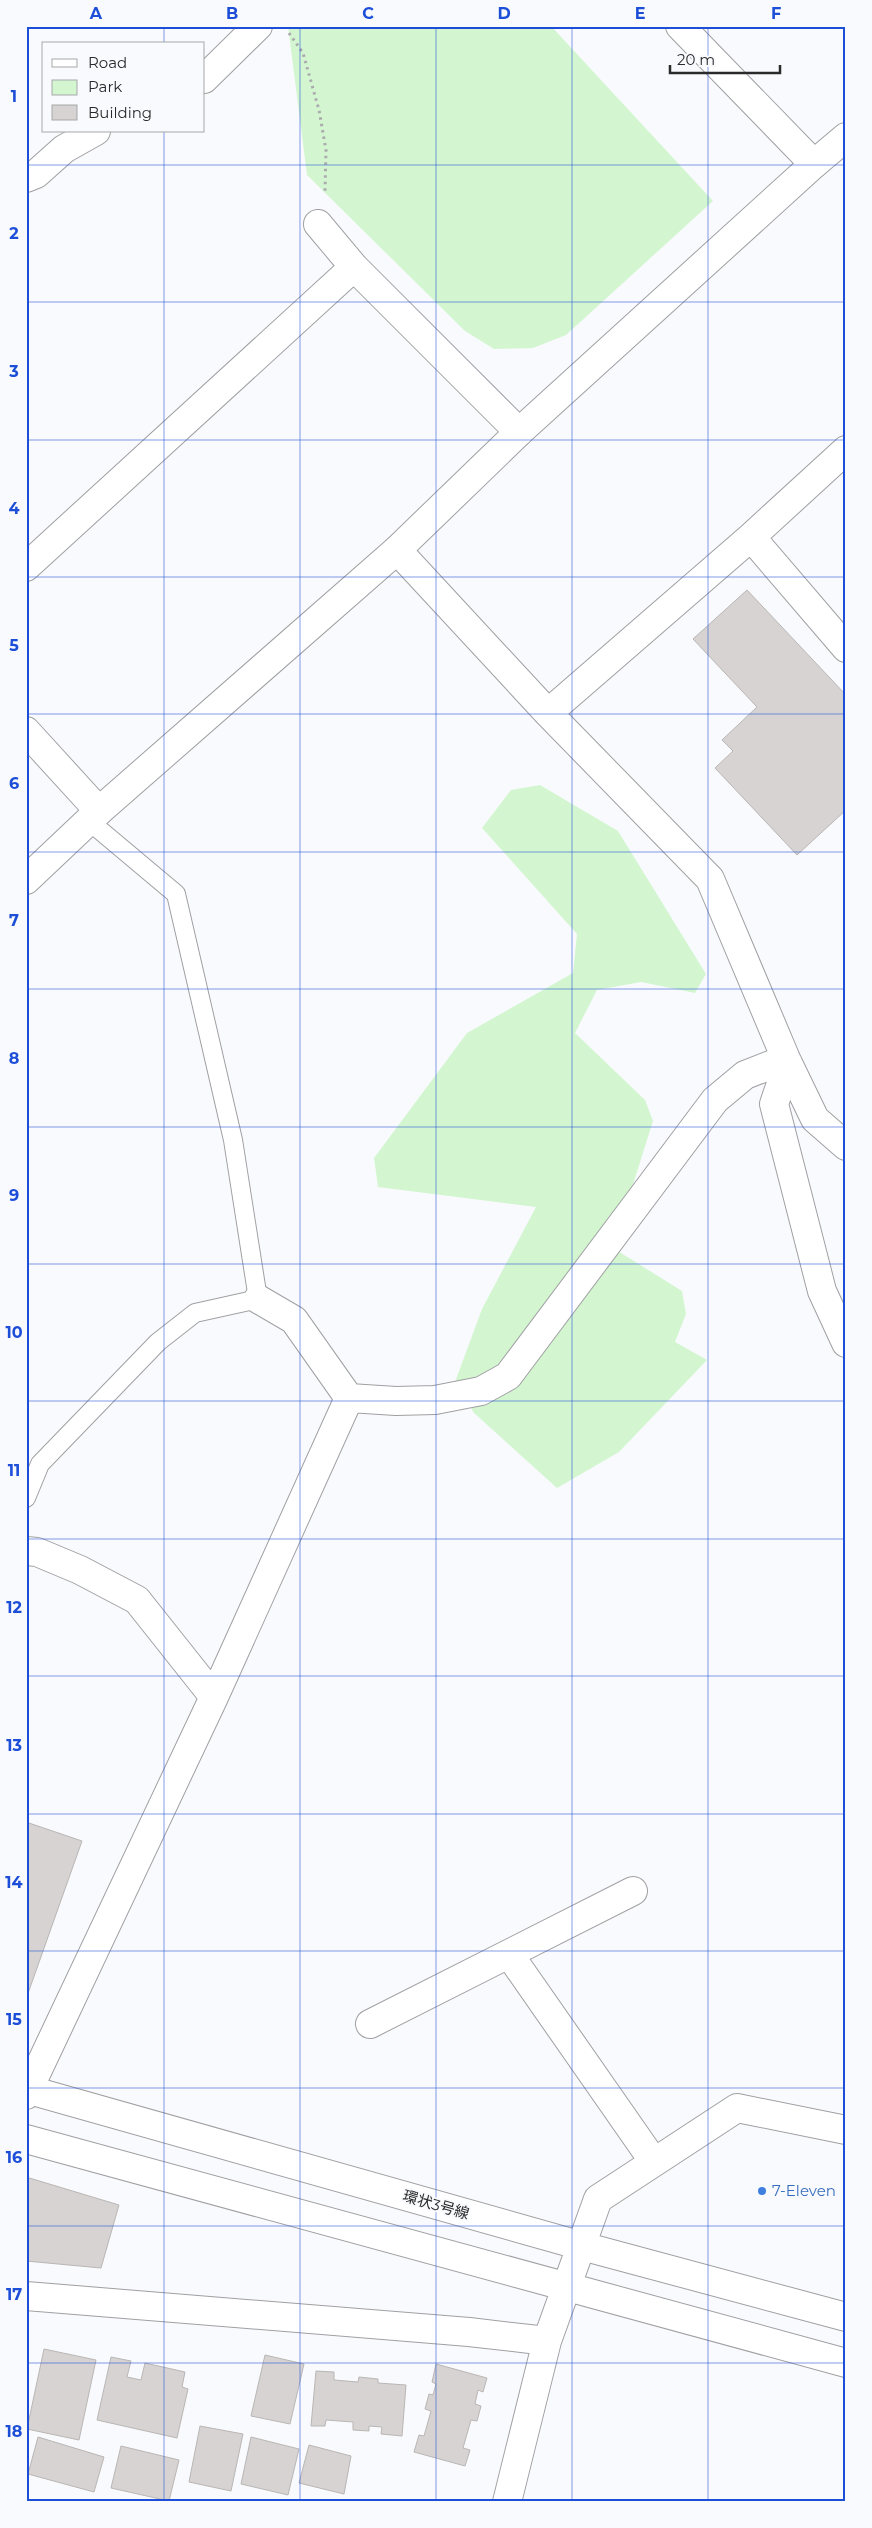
<svg xmlns="http://www.w3.org/2000/svg" width="872" height="2528" font-family="Montserrat,'Noto Sans JP',sans-serif">
	<style>
		.green { fill: #d3f6d1 }
		.building { fill: #d6d3d2; stroke: #b9b6b5 }
		.lines { fill: none; stroke-linecap: round; stroke-linejoin: round }
		.service-casing { stroke: #a0a0a3; stroke-width: 20 }
		.minor-casing { stroke: #a0a0a3; stroke-width: 30 }
		.tertiary-casing { stroke: #a0a0a3; stroke-width: 30 }
		.path { stroke: #ababae; stroke-width: 3; stroke-dasharray: 2.5 4; stroke-linecap: butt }
		.service { stroke: #fff; stroke-width: 18 }
		.minor { stroke: #fff; stroke-width: 28 }
		.tertiary { stroke: #fff; stroke-width: 28 }
		.grid { fill: none; stroke: #1d4ed8; stroke-width: 1; stroke-opacity: 0.55 }
		.shop-dot { fill: #3f7fe0; stroke: #f9fafd; stroke-width: 2 }
		.labels { text-anchor: middle; stroke-width: 4; stroke-linejoin: round; paint-order: stroke }
		.shop-label { font-size: 15px; fill: #366cbe; stroke: #f9fafd; text-anchor: start }
		.street-label { font-size: 15px; fill: #2a2a2b; stroke: #f9fafd }
		.neatline { fill: none; stroke: #1d4ed8; stroke-width: 2 }
		.grid-label { font-size: 16px; text-anchor: middle; font-weight: bold; fill: #1d4ed8 }
	</style>
	<rect width="100%" height="100%" fill="#f9fafd"/>
	<path class="green" d="M288 26H551L713 201 566 335 533 348 494 349 465 331 307 175Z
		M540 785 618 831 706 974 695 993 641 982 597 990 575 1033 645 1100 653 1121 613 1248 682 1291 686 1314 675 1342 707 1360 619 1452 557 1488 474 1413 455 1382 482 1309 536 1207 378 1187 374 1158 467 1033 573 973 577 934 482 828 511 790Z"/>
	<path class="building" d="M747 590 846 695V810L797 855 715 768 733 751 722 740 757 707 693 639Z
		M26 1822 82 1841 26 1999Z
		M26 2177 119 2205 101 2268 26 2261Z
		M44 2349 96 2360 79 2440 27 2429Z
		M265 2355 304 2364 290 2424 251 2416Z
		M111 2357 131 2361 127 2377 141 2380 145 2363 185 2372 182 2387 188 2389 177 2438 97 2420Z
		M436 2364 487 2378 483 2392 478 2390 475 2404 481 2406 477 2421 471 2420 463 2448 470 2450 465 2466 414 2452 419 2435 424 2436 431 2411 425 2409 429 2394 433 2395 436 2384 432 2382Z
		M316 2371 334 2372V2380L358 2382 359 2377 378 2379V2383L406 2385 402 2436 381 2434 382 2427 369 2426V2431L353 2430V2422L326 2420 325 2426H311Z
		M200 2426 243 2434 231 2491 189 2482Z
		M38 2437 104 2457 94 2492 28 2474Z
		M251 2437 299 2449 288 2495 241 2484Z
		M309 2445 351 2456 344 2494 299 2483Z
		M121 2446 179 2460 169 2501 111 2488Z"/>
	<g class="lines">
		<g class="service-casing">
			<path id="service" d="M26 1498 40 1464 158 1342 195 1313 258 1299 233 1140 176 894 89 821"/>
		</g>
		<g class="minor-casing">
			<path id="minor" d="M680 26 814 164
				M204 79 258 26
				M26 178 36 174 64 149 96 131
				M318 224 354 267
				M751 537 846 450
				M397 550 548 713 710 879 786 1059 815 1119 846 1146
				M26 567 354 267 519 432
				M548 713 751 537 846 648
				M26 731 99 811
				M788 1063 774 1104 822 1291 846 1343
				M349 1398 396 1401 435 1400 481 1391 508 1376 715 1100 745 1075 786 1059
				M26 1551 37 1552 80 1570 137 1600 214 1697 26 2095
				M214 1697 349 1398 294 1320 258 1299
				M509 1954 654 2162
				M370 2024 633 1891
				M26 2296 469 2332 547 2341
				M507 2502 547 2341 598 2199 737 2108 846 2130"/>
		</g>
		<g class="tertiary-casing">
			<path id="tertiary" d="M26 880 99 811 397 550 519 432 814 164 846 137
				M26 2089 582 2246 846 2317
				M26 2139 846 2363"/>
		</g>
		<path class="path" d="M289 33 303 53 319 110 326 150 325 192"/>
		<use href="#service" class="service"/>
		<use href="#minor" class="minor"/>
		<use href="#tertiary" class="tertiary"/>
	</g>
	<path class="grid" d="M164 26V44M300 26V2502M436 26V2502M572 26V2502M708 26V2502M164 131V2502M26 165H846M26 302H846M26 440H846M26 577H846M26 714H846M26 852H846M26 989H846M26 1127H846M26 1264H846M26 1401H846M26 1539H846M26 1676H846M26 1814H846M26 1951H846M26 2088H846M26 2226H846M26 2363H846"/>
	<circle class="shop-dot" cx="762" cy="2191" r="5"/>
	<g class="labels">
		<g class="shop-label">
			<text x="772" y="2196">7-Eleven</text>
		</g>
		<g class="street-label">
			<text transform="translate(436 2205) rotate(16)" y="5">環状3号線</text>
		</g>
	</g>
	<rect width="872" height="2528" fill="none" stroke="#f9fafd" stroke-width="55"/>
	<rect x="42" y="42" width="162" height="90" fill="#f9fafd" stroke="#a6a7a9"/>
	<rect x="52" y="59" width="25" height="8" fill="#ffffff" stroke="#a6a7a9"/>
	<text x="88" y="68" font-size="15" fill="#2a2a2b">Road</text>
	<rect x="52" y="80" width="25" height="15" fill="#d3f6d1" stroke="#a6a7a9"/>
	<text x="88" y="92" font-size="15" fill="#2a2a2b">Park</text>
	<rect x="52" y="105" width="25" height="15" fill="#d6d3d2" stroke="#a6a7a9"/>
	<text x="88" y="118" font-size="15" fill="#2a2a2b">Building</text>
	<path d="M670 65v8h110v-8" fill="none" stroke="#2a2a2b" stroke-width="2.5"/>
	<text x="677" y="65" font-size="15" fill="#2a2a2b" stroke="#f9fafd" stroke-width="4" paint-order="stroke">20 m</text>
	<rect x="28" y="28" width="816" height="2472" class="neatline"/>
	<g class="grid-label">
		<text x="96" y="19">A</text>
		<text x="232" y="19">B</text>
		<text x="368" y="19">C</text>
		<text x="504" y="19">D</text>
		<text x="640" y="19">E</text>
		<text x="776" y="19">F</text>
		<text x="14" y="102">1</text>
		<text x="14" y="239">2</text>
		<text x="14" y="377">3</text>
		<text x="14" y="514">4</text>
		<text x="14" y="651">5</text>
		<text x="14" y="789">6</text>
		<text x="14" y="926">7</text>
		<text x="14" y="1064">8</text>
		<text x="14" y="1201">9</text>
		<text x="14" y="1338">10</text>
		<text x="14" y="1476">11</text>
		<text x="14" y="1613">12</text>
		<text x="14" y="1751">13</text>
		<text x="14" y="1888">14</text>
		<text x="14" y="2025">15</text>
		<text x="14" y="2163">16</text>
		<text x="14" y="2300">17</text>
		<text x="14" y="2437">18</text>
	</g>
</svg>
